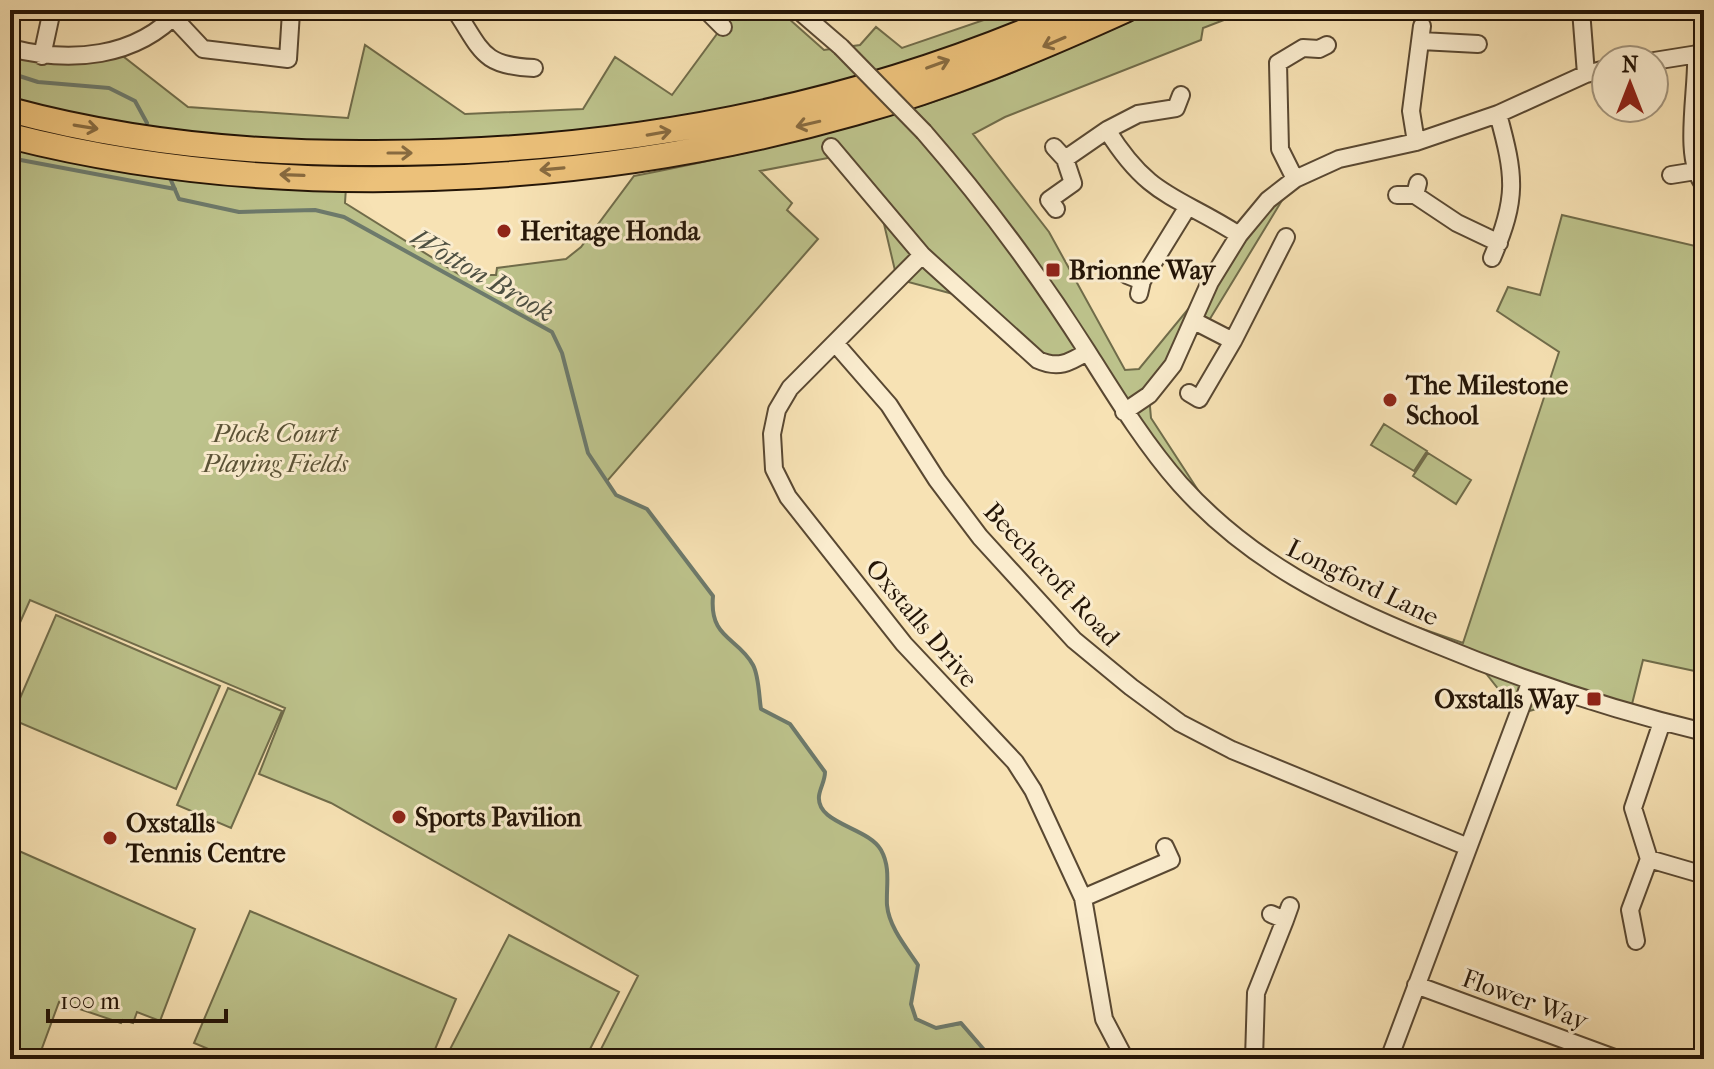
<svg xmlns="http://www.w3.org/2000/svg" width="1714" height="1069" font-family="'IM FELL French Canon',serif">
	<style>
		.green { fill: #bdc38c; stroke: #706c4a; stroke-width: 2 }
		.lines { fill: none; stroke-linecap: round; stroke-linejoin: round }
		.stream { stroke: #6d7a6c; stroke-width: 4 }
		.minor-casing { stroke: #594832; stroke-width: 20 }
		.highway-casing { stroke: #241507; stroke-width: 28 }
		.minor { stroke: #faecce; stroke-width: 16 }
		.highway { stroke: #ecc17a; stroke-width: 24 }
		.minor-bridge-casing { stroke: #594832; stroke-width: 20; stroke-linecap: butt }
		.minor-bridge { stroke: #faecce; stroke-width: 16 }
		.oneway { stroke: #886b40 }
		.poi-dot { fill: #8f2418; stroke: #faecce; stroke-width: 3 }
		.labels { text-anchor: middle; stroke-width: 6; stroke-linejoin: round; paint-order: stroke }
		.poi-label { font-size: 26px; font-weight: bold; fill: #241507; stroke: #faecce; text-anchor: start }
		.park-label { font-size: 26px; font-style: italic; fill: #5a5236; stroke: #faecce }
		.street-label { font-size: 26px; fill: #241507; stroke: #faecce }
		.water-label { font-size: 28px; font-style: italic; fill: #4e5042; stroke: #faecce }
	</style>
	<rect width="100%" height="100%" fill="#f7e2b4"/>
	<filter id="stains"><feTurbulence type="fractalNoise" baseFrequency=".0025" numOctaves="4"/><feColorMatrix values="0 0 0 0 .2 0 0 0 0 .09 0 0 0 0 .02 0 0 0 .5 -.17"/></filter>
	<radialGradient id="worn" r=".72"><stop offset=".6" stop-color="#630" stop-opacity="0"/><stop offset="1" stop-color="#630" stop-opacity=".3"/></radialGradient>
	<path class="green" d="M707 10H779L824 50 860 45 876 27 902 48 1013 10H1049L907 64 809 92 618 130 382 147 151 130 10 110V48L115 50 188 107 348 118 365 45 465 114 583 109 615 57 672 95 722 27Z
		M1157 10H1250L1203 28 1201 40 1005 117 973 134 1049 232 1125 370 1139 369 1295 179 1205 327 1194 321 1149 395 1151 418 1224 530 1180 484 1087 352 1051 366 968 298 897 279 880 207 838 156 760 171 792 203 787 210 818 239 607 481 616 495 647 509 713 596C709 639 738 637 753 665 759 676 759 697 761 709L790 724 825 772C825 781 820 788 819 796 816 824 868 827 881 850 891 868 886 886 887 905 889 927 906 947 918 965L911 1004 916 1019 936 1028 961 1024 992 1059H596L638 976 331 803 259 774 285 708 30 600 10 645V136L346 187 345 203 460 275H496L497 268 566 259 581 247 634 176C755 152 878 125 994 80 1049 58 1103 33 1157 10Z
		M1562 215 1704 248V673L1643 660 1632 704 1662 722 1577 698 1518 714 1477 662 1316 592 1463 643 1559 352 1497 311 1508 287 1540 295Z
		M1384 424 1427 451 1414 471 1371 445Z
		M1428 453 1471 480 1456 504 1413 476Z
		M56 615 220 686 176 789 11 719Z
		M228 688 282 711 231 828 177 805Z
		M10 847 195 929 160 1021 137 1012 133 1023 123 1020 121 1023 59 1002 38 1059H10Z
		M250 911 456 999 431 1059H232L194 1043Z
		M509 935 619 992 585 1059H445Z"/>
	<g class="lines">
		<path class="stream" d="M10 73 38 82 109 88 135 101 147 123
			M10 158 175 189
			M170 178 179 199 239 212 315 210 344 217 552 332 562 353 588 453 616 495 647 509 713 596C709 639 738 637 753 665 759 676 759 697 761 709L790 724 825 772C825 781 820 788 819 796 816 824 868 827 881 850 891 868 886 886 887 905 889 927 906 947 918 965L911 1004 916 1019 936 1028 961 1023 992 1059"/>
		<g class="minor-casing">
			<path id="minor" d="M455 10C482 50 481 66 534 68
				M706 10 723 27
				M798 10 841 47
				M1581 10 1586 74
				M173 17 203 49 288 59 291 12
				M1421 41 1478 44
				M10 48C69 63 136 59 180 10
				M1696 54C1698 89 1682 158 1704 185
				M42 56 52 10
				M1654 61 1704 53
				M1181 95 1176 108 1138 114 1107 130C1150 199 1177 195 1239 235
				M924 132C984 201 1038 274 1087 351 1116 397 1144 443 1180 484 1249 561 1334 603 1428 641 1519 679 1608 709 1704 732
				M1416 142 1411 111 1422 26
				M831 147 922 255 1038 360C1058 369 1069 363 1087 352
				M1054 147 1065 159
				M1671 175 1696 171
				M1295 179 1280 149 1278 63 1303 48 1319 49 1327 45
				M1397 195H1415L1418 183
				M1415 195 1457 223 1499 243
				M1056 209 1049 200 1073 183 1065 159 1107 130
				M922 255 790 388 777 410 772 434 774 469 788 497 904 644 1015 762 1033 790 1083 898 1104 1019 1125 1059
				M1492 258C1518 198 1515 176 1498 114
				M1127 275 1142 281
				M1139 294 1142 281 1187 208
				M1194 321 1233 341 1286 237
				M835 343 889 405 937 480 980 537 1074 640 1131 687 1180 723 1232 750 1468 847
				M1189 393 1199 399 1233 341
				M1124 412 1149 395 1173 365 1210 282 1239 235 1268 200 1295 179 1339 159 1416 142 1498 114 1586 74 1606 69
				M1649 859 1704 875
				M1083 898 1171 860 1165 847
				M1271 914 1285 920 1290 906
				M1636 941 1630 910 1649 859 1633 808 1662 722
				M1416 985 1617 1059
				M1254 1059 1256 993 1285 920
				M1389 1059 1530 683"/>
		</g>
		<g class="highway-casing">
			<path id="highway" d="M10 110C128 142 253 154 375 153 616 153 854 109 1075 10
				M10 136C277 204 590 188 854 113 948 87 1037 50 1125 10"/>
		</g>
		<use href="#minor" class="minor"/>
		<use href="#highway" class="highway"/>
		<g class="minor-bridge-casing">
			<path id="minor-bridge" d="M841 47 924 132"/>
		</g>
		<use href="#minor-bridge" class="minor-bridge"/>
	</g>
	<defs><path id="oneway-shaft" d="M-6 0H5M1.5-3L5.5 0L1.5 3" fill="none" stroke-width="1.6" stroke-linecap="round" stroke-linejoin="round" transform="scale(2)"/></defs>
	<g class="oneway">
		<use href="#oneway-shaft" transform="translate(1054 42) rotate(157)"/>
		<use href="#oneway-shaft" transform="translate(938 64) rotate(-20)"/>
		<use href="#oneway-shaft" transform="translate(808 124) rotate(167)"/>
		<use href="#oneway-shaft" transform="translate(86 127) rotate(9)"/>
		<use href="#oneway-shaft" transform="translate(659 133) rotate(-10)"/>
		<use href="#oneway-shaft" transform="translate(400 153)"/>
		<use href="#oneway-shaft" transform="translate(552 169) rotate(175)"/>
		<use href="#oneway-shaft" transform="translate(292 175) rotate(-178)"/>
	</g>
	<g class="poi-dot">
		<circle cx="504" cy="231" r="8"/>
		<rect x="1045" y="262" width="16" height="16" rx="4"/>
		<circle cx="1390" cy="400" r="8"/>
		<rect x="1586" y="691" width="16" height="16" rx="4"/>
		<circle cx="399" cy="817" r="8"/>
		<circle cx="110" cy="838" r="8"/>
	</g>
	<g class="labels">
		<g class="poi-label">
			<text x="520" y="240">Heritage Honda</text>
			<text x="1069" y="279">Brionne Way</text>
			<text x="1406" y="394">The Milestone<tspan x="1406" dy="30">School</tspan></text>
			<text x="1578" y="708" text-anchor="end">Oxstalls Way</text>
			<text x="415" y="826">Sports Pavilion</text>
			<text x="126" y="832">Oxstalls<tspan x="126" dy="30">Tennis Centre</tspan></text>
		</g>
		<g class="park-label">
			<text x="275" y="442">Plock Court<tspan x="275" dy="30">Playing Fields</tspan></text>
		</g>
		<g class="street-label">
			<text transform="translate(1052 574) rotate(47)" y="9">Beechcroft Road</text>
			<text transform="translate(1363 582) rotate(26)" y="9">Longford Lane</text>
			<text transform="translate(922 623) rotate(50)" y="9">Oxstalls Drive</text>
			<text transform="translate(1525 999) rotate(20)" y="9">Flower Way</text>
		</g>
		<g class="water-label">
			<text transform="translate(483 274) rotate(30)" y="10">Wotton Brook</text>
		</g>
	</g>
	<rect width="1714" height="1069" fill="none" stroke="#f7e2b4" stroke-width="40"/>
	<rect x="12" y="12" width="1690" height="1045" fill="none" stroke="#241507" stroke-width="4"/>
	<rect x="20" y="20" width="1674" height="1029" fill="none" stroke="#241507" stroke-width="2"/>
	<g transform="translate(1630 84)"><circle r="38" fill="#faecce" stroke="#a4967e" stroke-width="2"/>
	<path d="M0-6L14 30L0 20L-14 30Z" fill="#8f2418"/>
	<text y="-12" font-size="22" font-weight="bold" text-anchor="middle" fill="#241507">N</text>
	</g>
	<path d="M48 1009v12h178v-12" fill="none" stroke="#241507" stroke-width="4"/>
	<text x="60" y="1009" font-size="24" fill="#241507" stroke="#faecce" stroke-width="6" paint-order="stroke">100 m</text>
	<rect width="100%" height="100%" filter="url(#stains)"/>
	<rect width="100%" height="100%" fill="url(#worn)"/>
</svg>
